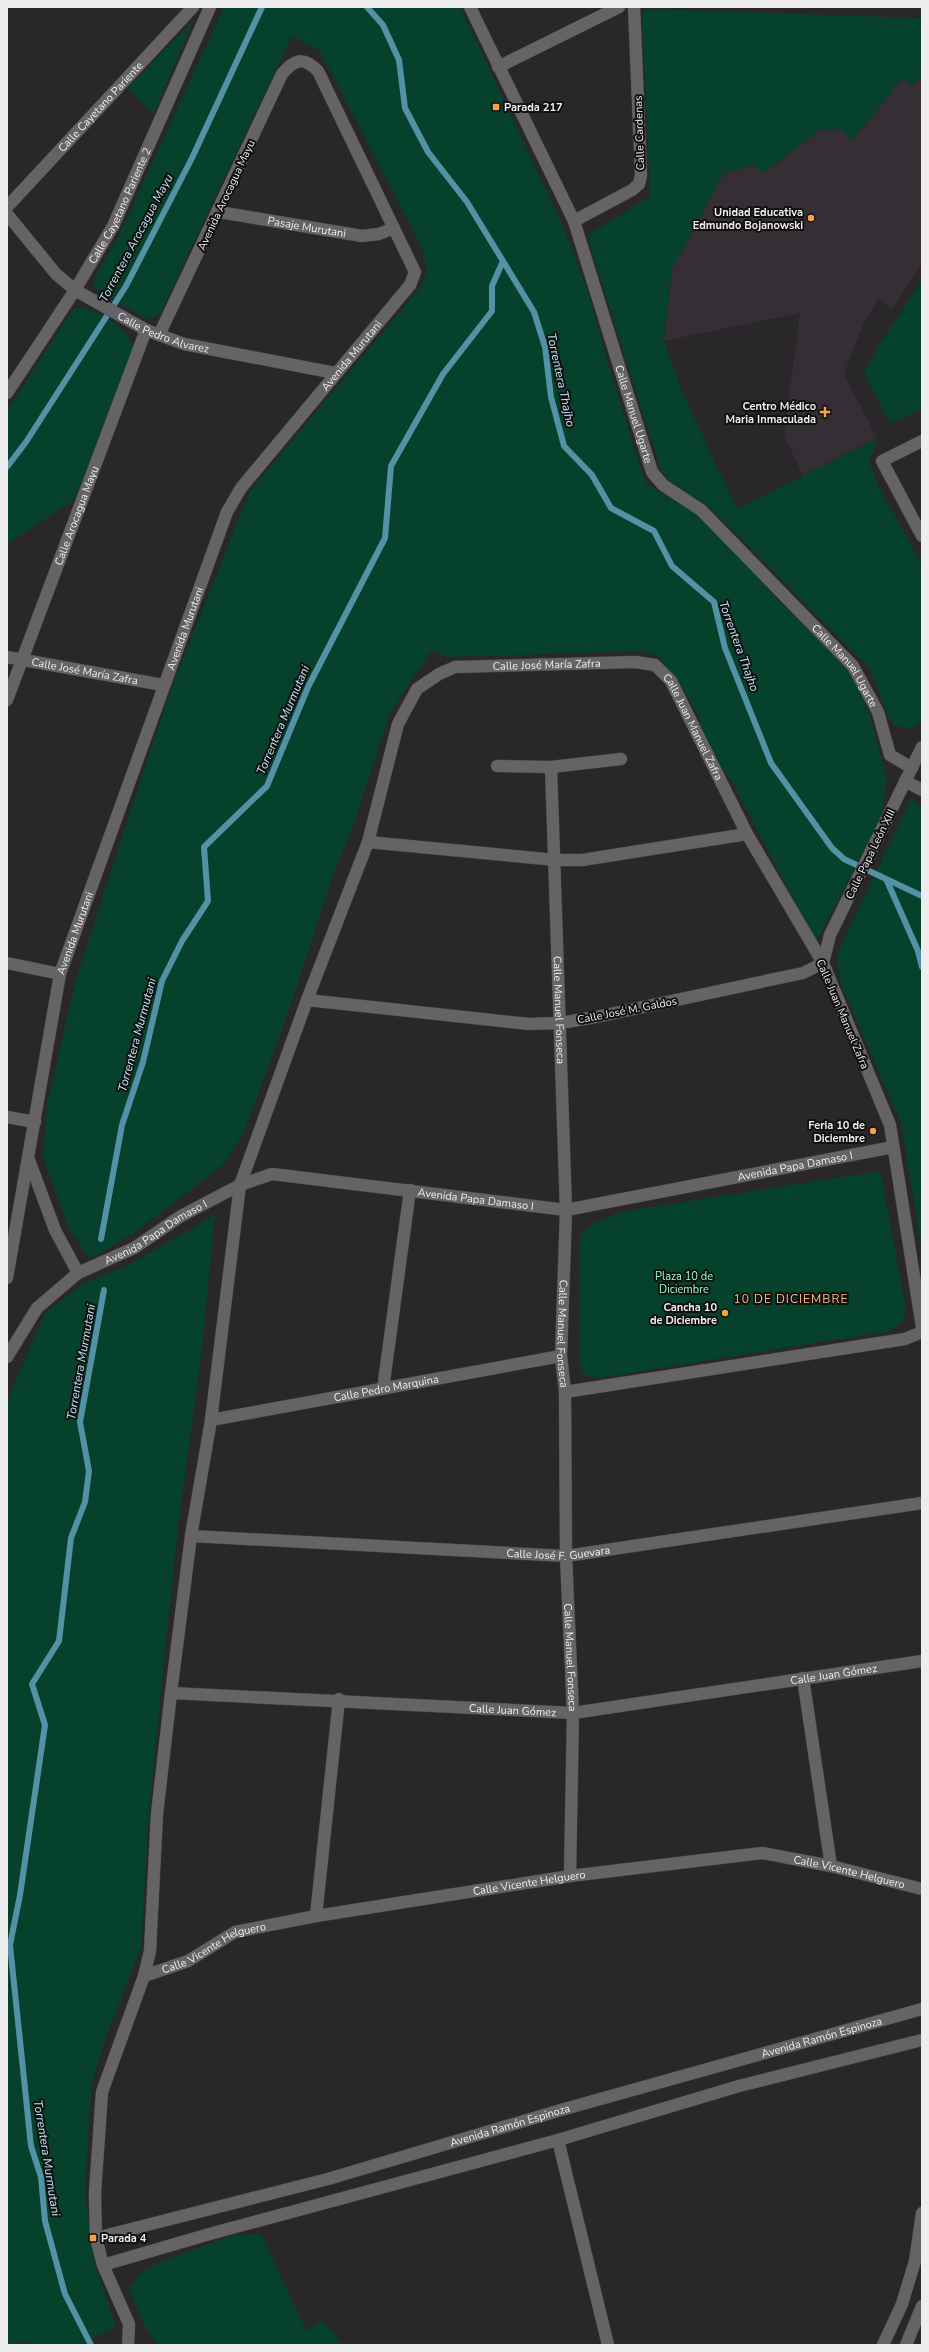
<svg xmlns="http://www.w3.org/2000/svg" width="929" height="2352" font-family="'Nunito Sans',sans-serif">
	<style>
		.built { fill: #352e34 }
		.green { fill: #06422b }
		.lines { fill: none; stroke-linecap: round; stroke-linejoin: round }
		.stream { stroke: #5392a6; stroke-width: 6 }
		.street-casing { stroke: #474546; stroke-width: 13 }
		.secondary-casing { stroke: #474546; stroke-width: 13 }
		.street { stroke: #666366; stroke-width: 12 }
		.secondary { stroke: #666366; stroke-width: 12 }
		.poi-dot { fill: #f5a345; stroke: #111011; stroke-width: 1.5 }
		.labels { text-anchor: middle; stroke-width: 4; stroke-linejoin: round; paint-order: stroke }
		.street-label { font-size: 11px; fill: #eeedee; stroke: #111011 }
		.poi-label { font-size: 11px; font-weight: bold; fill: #eeedee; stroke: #111011; text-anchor: end }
		.park-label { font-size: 11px; fill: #97fcca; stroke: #111011 }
		.water-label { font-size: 12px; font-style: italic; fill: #c0e8f9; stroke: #111011 }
		.neighbourhood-label { font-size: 12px; letter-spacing: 1px; fill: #f3ba80; stroke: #111011 }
	</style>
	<rect width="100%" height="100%" fill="#292729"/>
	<path class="built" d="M922 75V263L892 310 879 298 863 325 844 374 877 438 803 476 784 435 800 313 664 341 672 268 724 173 753 165 764 173 819 130 840 129 852 140 903 78 912 86Z"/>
	<path class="green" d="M224 7H460L563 226 590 298 615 387 646 484 694 512 853 675 871 719 887 780 881 817 816 942 730 778 719 767 699 729 701 721 684 690 658 656 643 651 449 657 431 651 390 713 354 823 334 873 286 1019 243 1134 225 1163 137 1231 90 1259 68 1227 43 1157 47 1105 76 979 169 694 250 491 419 289 427 272 423 250 320 51 292 36 159 316 146 319 95 288 93 281 121 231Z
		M651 9 922 18V75L912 86 903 78 852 140 840 129 819 130 763 173 753 165 724 173 672 268 664 341 684 396 737 509 877 438 869 463 882 493 922 565V720L911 729 895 726 887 714 870 669 732 529 704 503 673 483 661 471 587 236 650 196 642 14 646 10Z
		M194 19 153 115 128 88Z
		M922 280V408L891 424 864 373 879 345Z
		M83 307C104 317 128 324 133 349L75 499 7 544V411L73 309Z
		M911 799 922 806V1251L901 1123 841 984 837 965 839 949Z
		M880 1171 906 1309 903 1322 889 1331 599 1378C589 1378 584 1376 580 1368L579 1244C581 1222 609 1217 627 1211Z
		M215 1215 201 1357 178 1527 158 1721 148 1827 141 1947 105 2040 91 2087 85 2195 95 2264 116 2326 80 2345H37L25 2342 7 2344V1401L45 1313 81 1285 130 1264Z
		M261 2233 306 2331 323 2320 342 2345H159L145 2328 129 2288 141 2273 164 2260 231 2236Z"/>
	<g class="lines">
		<path class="stream" d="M367 7 383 25 399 60 405 108 428 152 467 202 534 312 545 347 551 397 564 446 592 475 611 508 654 531 672 566 714 602 725 648 771 763 832 848 844 859 922 896
			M7 467 26 442 126 286 192 158 262 7
			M887 881 918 951 922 967
			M101 1239 122 1125 143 1062 162 981 182 941 208 901 204 847 267 786 308 687 385 538 391 466 443 374 492 311V286L503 261
			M91 2345 65 2294 45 2221 41 2177 31 2146 10 1945 20 1895 45 1725 32 1684 59 1641 71 1538 85 1502 89 1471 80 1422 104 1290"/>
		<g class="street-casing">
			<g id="street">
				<path d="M498 67 619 7"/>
				<path id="s1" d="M7 207 193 7"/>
				<path id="s2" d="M219 212 362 236 379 234 394 228"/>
				<path id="s3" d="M7 214 56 274 75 290 146 330 184 344 335 373"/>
				<path d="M574 221 632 190 639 184 641 175 634 7"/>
				<path d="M922 441 882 461 922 536"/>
				<path id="s4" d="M7 657 163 685"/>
				<path id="s5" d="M7 700 146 330"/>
				<path d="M497 766 551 767 621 759"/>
				<path id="s6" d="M551 767 566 1210 561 1356 565 1392 566 1556 573 1713 570 1876"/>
				<path d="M905 781 922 790"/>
				<path d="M368 842 556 860H582L747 834"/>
				<path d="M7 963 60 974"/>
				<path d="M7 1117 35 1122"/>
				<path id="s7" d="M78 1273 134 1248 181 1216 240 1185 272 1174 566 1210 893 1147"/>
				<path id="s8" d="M7 1278 60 974 227 512 241 488 410 285 415 272 318 71C303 56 295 59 282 74L159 335"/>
				<path d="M7 1357 37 1308 78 1273 55 1230 29 1160"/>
				<path d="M383 1389 410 1190"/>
				<path d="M565 1392 905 1339 922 1332"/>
				<path id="s9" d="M211 1420 561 1356"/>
				<path id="s10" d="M191 1536 566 1556 922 1503"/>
				<path d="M803 1678 831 1866"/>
				<path id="s11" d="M171 1693 573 1713 922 1661"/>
				<path d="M316 1916 339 1699"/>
				<path id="s12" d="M144 1976 188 1961 235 1932 316 1916 570 1876 762 1853 831 1866 922 1889"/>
				<path d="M558 2140 608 2345"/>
				<path id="s13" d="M96 2238 328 2179 561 2110 922 2009"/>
				<path d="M103 2265 213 2233 558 2140 739 2086 922 2040"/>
				<path id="s14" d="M128 2345 129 2324 103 2265 96 2238 95 2193 102 2092 144 1976 150 1951 157 1814 171 1693 191 1536 211 1420 240 1185 307 1000 368 842 398 724 417 689 439 674 455 667 635 662 655 665 671 681 747 834 823 963 803 973 596 1017 560 1023 529 1024 307 1000"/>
				<path d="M883 2345 902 2304 915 2261 922 2213"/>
			</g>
		</g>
		<g class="secondary-casing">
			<g id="secondary">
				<path id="s15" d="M470 7 574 221 652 472 663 485 701 510 853 666 878 712 890 755 912 768"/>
				<path id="s16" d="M7 393 75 290 113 226 210 7"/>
				<path d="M922 747 830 935 823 963 890 1125 922 1327"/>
				<path d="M906 2345 922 2306"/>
			</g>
		</g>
		<use href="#street" class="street"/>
		<use href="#secondary" class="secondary"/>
	</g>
	<g class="poi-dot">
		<rect x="492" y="103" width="8" height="8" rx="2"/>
		<circle cx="811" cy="218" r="4"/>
		<path d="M823 406h4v4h4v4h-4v4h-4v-4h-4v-4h4z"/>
		<circle cx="873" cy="1131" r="4"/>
		<circle cx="725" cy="1313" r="4"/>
		<rect x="89" y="2234" width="8" height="8" rx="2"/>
	</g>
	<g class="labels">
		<g class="street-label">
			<text dy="4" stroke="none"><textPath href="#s1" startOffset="137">Calle Cayetano Pariente</textPath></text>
			<text transform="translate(639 133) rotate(-92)" y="4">Calle Cardenas</text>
			<text transform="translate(226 195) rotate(-65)" y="4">Avenida Arocagua Mayu</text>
			<text dy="4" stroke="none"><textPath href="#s16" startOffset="219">Calle Cayetano Pariente 2</textPath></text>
			<text dy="4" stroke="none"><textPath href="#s2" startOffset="89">Pasaje Murutani</textPath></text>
			<text dy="4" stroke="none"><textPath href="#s3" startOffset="201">Calle Pedro Alvarez</textPath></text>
			<text dy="4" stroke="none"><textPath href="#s8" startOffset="1000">Avenida Murutani</textPath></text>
			<text dy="4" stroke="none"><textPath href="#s15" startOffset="440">Calle Manuel Ugarte</textPath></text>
			<text dy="4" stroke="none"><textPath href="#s5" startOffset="197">Calle Arocagua Mayu</textPath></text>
			<text dy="4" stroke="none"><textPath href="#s8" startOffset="676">Avenida Murutani</textPath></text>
			<text dy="4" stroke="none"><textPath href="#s14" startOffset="1844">Calle José María Zafra</textPath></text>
			<text dy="4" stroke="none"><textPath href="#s15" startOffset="776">Calle Manuel Ugarte</textPath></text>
			<text dy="4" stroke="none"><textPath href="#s4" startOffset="79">Calle José María Zafra</textPath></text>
			<text dy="4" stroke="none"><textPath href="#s14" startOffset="2026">Calle Juan Manuel Zafra</textPath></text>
			<text transform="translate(870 854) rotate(-64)" y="4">Calle Papa León XIII</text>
			<text dy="4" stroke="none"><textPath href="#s8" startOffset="352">Avenida Murutani</textPath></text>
			<text dy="4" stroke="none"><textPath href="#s6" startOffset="243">Calle Manuel Fonseca</textPath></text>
			<text transform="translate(627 1010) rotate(-11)" y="4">Calle José M. Galdos</text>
			<text transform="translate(843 1014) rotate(67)" y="4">Calle Juan Manuel Zafra</text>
			<text dy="4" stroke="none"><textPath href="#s7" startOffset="748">Avenida Papa Damaso I</textPath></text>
			<text dy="4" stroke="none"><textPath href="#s7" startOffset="424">Avenida Papa Damaso I</textPath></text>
			<text dy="4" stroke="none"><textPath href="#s7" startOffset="88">Avenida Papa Damaso I</textPath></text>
			<text dy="4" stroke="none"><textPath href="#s6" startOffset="567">Calle Manuel Fonseca</textPath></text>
			<text dy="4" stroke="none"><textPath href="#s9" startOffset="178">Calle Pedro Marquina</textPath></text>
			<text dy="4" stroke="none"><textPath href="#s10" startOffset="368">Calle José F. Guevara</textPath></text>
			<text dy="4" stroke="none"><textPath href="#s6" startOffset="891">Calle Manuel Fonseca</textPath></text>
			<text dy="4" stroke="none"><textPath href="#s11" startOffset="666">Calle Juan Gómez</textPath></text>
			<text dy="4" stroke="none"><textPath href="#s11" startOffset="342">Calle Juan Gómez</textPath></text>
			<text dy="4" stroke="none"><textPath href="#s12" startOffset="724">Calle Vicente Helguero</textPath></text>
			<text dy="4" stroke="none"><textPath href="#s12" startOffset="400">Calle Vicente Helguero</textPath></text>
			<text dy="4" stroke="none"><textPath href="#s12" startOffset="76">Calle Vicente Helguero</textPath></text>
			<text dy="4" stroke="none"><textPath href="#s13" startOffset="753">Avenida Ramón Espinoza</textPath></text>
			<text dy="4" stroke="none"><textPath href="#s13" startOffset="429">Avenida Ramón Espinoza</textPath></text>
		</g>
		<g class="poi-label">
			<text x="504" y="111" text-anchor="start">Parada 217</text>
			<text x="803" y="216">Unidad Educativa<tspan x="803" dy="13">Edmundo Bojanowski</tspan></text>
			<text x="816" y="410">Centro Médico<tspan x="816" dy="13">Maria Inmaculada</tspan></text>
			<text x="865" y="1129">Feria 10 de<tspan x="865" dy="13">Diciembre</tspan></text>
			<text x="717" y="1311">Cancha 10<tspan x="717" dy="13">de Diciembre</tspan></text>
			<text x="101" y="2242" text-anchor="start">Parada 4</text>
		</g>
		<g class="park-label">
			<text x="684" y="1280">Plaza 10 de<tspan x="684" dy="13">Diciembre</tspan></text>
		</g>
		<g class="water-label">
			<text transform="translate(136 238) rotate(-62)" y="4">Torrentera Arocagua Mayu</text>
			<text transform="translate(561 380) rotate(78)" y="4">Torrentera Thajho</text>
			<text transform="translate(739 646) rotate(70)" y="4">Torrentera Thajho</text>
			<text transform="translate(283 720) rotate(-67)" y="4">Torrentera Murmutani</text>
			<text transform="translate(137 1035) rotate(-75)" y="4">Torrentera Murmutani</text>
			<text transform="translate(81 1362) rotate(-80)" y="4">Torrentera Murmutani</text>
			<text transform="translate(47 2158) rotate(81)" y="4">Torrentera Murmutani</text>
		</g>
		<g class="neighbourhood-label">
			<text x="791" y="1303">10 DE DICIEMBRE</text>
		</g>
	</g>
	<rect width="929" height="2352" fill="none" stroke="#eeedee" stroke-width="16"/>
</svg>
